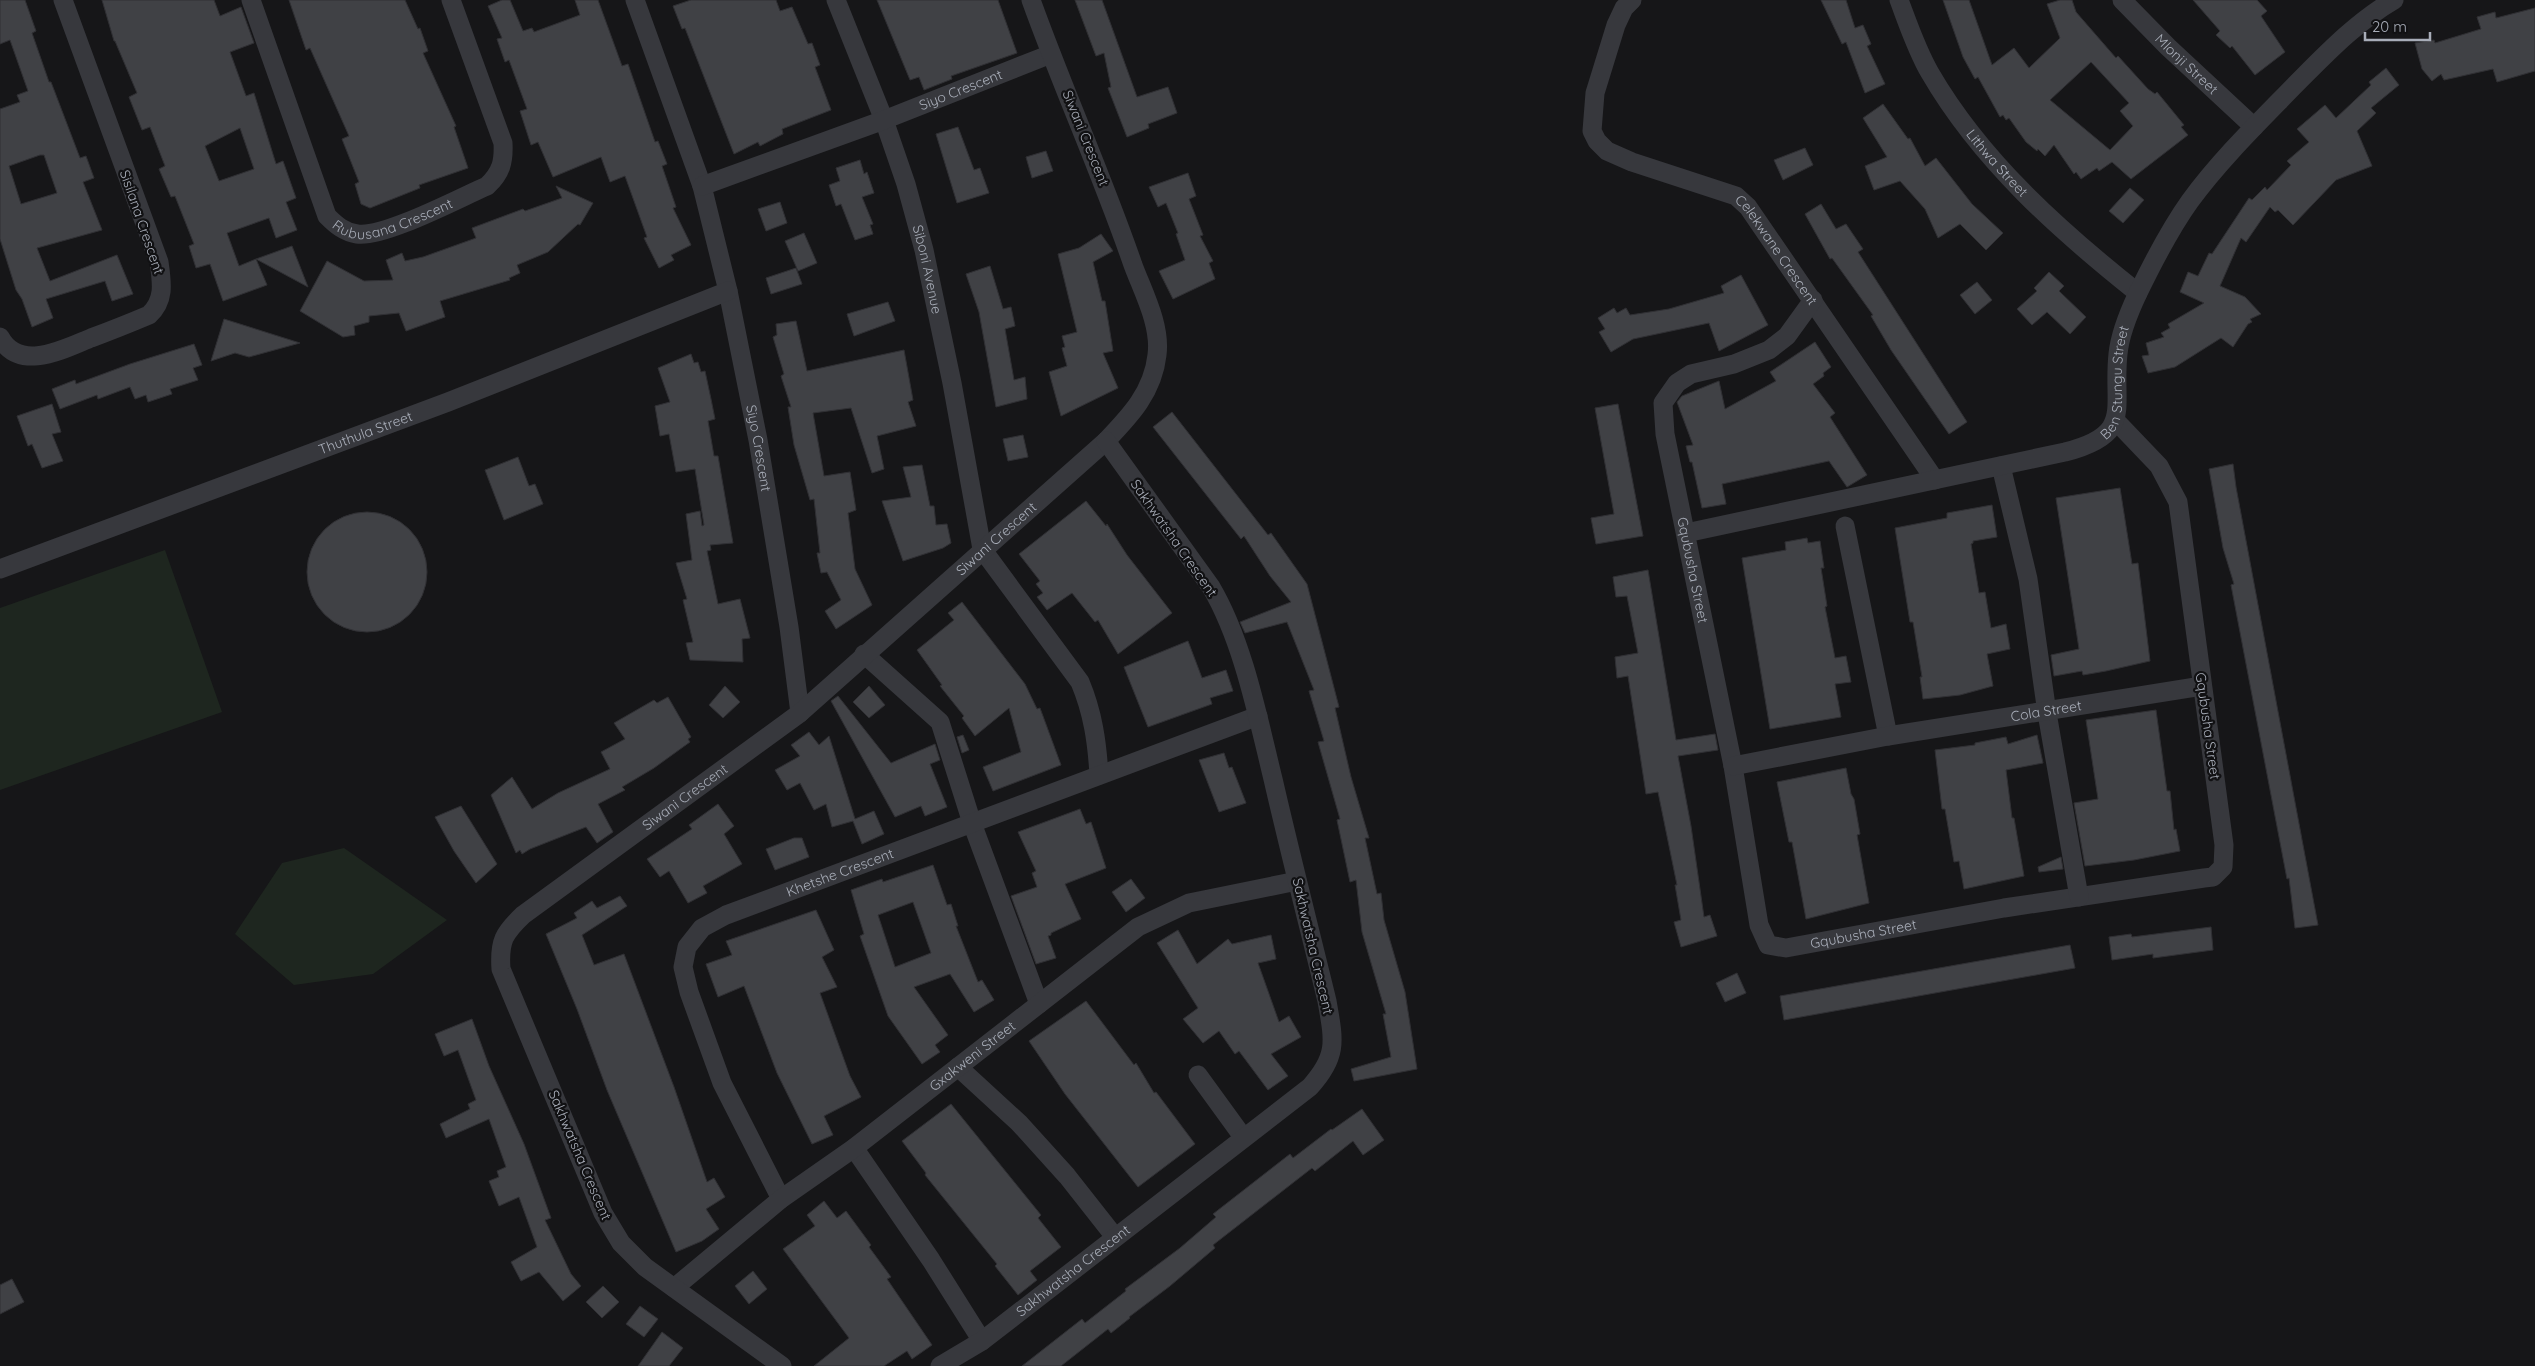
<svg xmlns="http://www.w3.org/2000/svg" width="2535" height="1366" font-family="Quicksand,sans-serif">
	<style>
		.green { fill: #1e261f }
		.building { fill: #404145; stroke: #303034; fill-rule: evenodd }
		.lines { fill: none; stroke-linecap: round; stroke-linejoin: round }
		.minor { stroke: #37383d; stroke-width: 19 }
		.labels { text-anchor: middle; stroke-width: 4.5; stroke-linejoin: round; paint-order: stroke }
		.street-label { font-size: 14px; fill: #a8adb8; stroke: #111113 }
	</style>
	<rect width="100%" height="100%" fill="#161618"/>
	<path class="green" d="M165 550 222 712 0 790V608Z
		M344 848 447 920 373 974 294 985 235 934 282 863Z"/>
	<path class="building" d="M0 0H25L36 31 32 33 49 82H51L80 158 86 156 94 178 83 182 102 230 37 248 50 281 117 255 133 294 112 301 105 281 46 299 53 318 32 327 22 299 16 290 0 239V109L20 102 17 95 28 91 10 40 0 44ZM40 155H44L57 193 21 204 9 166Z
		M102 0H214L220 16 241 7 254 43 230 52 246 96 254 93 276 164 283 161 296 198 286 202 297 230 276 238 269 218 227 233 239 266 256 259 267 285 223 301 210 264 196 268 189 246 194 244 175 196 171 197 159 169 165 166 150 127 142 130 129 97 137 93 115 41H114ZM240 128 254 169 219 181 205 146Z
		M289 0H405L418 29 420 28 428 51 423 53 456 126 454 127 468 168 419 185 420 188 370 208 361 204 355 184 359 182 342 139 349 136 310 48 306 50Z
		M502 0H510L523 31 532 28 534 32 580 15 575 0H598L622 66 628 64 655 142 658 141 667 164 662 166 676 207 673 208 691 245 671 255 674 260 659 268 644 238 647 237 625 176 610 182 601 157 553 177 538 142 531 145 520 111 527 109 509 60 505 62 497 39 502 38 488 6Z
		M691 0H776L780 11 792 7 808 44 812 43 820 65 815 67 831 110 782 129 783 134 760 146 758 142 734 154 685 28 682 29 673 6Z
		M877 0H998L1017 53 951 76 952 79 924 90 919 77 910 80Z
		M1075 0H1102L1137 97 1168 87 1177 113 1148 124 1149 128 1127 137 1108 88 1111 87 1104 53 1096 56Z
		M1821 0H1846L1855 28 1863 25 1871 44 1867 46 1885 84 1865 93 1846 42 1842 44Z
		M1943 0H1969L1992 65 2014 48 2029 68 2060 38 2047 4 2060 0H2072L2076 12 2116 58 2118 56 2148 89 2155 94 2157 92 2184 125 2181 127 2188 135 2131 179 2112 162 2099 171 2097 168 2081 179 2076 172 2074 174 2054 145 2045 156 2038 149 2037 151 2026 142 2009 118 2006 120 2003 115 2000 117 1978 77 1975 79 1963 57ZM2091 62 2129 103 2120 111 2133 126 2110 150 2050 100Z
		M2193 0H2257L2267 11 2261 16 2285 52 2255 75 2232 46 2230 48 2216 35 2220 31Z
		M2535 8V71L2497 82 2493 69 2444 80 2441 74 2432 81 2422 69 2415 43 2434 40 2435 43 2481 29 2477 17 2495 12 2496 18Z
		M2386 68 2399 85 2371 108 2376 113 2357 131 2372 166 2336 180 2293 225 2278 210 2275 212 2270 207 2246 242 2241 238 2220 286 2245 297 2261 314 2250 319 2252 322 2248 324 2233 347 2221 338 2175 367 2148 373 2142 356 2149 355 2146 343 2164 337 2161 333 2170 328 2168 324 2204 303 2180 292 2188 272 2198 276 2209 253 2212 254 2249 198 2252 200 2265 187 2267 190 2291 165 2287 161 2309 142 2297 129 2325 105 2336 118 2371 85 2369 82Z
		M1883 104 1908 139 1910 138 1925 166 1936 158 1972 204 2003 233 1986 250 1960 224 1938 238 1925 209 1900 181 1874 190 1865 166 1887 157 1863 118Z
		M958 127 974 170 980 168 989 193 957 203 936 134Z
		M1805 148 1813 165 1783 180 1774 160Z
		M1046 151 1053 171 1032 178 1026 157Z
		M860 160 864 174 867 172 874 193 862 197 873 224 870 225 873 234 855 240 841 204 836 206 829 185 840 181 836 168Z
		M1188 173 1196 196 1189 199 1203 235 1200 236 1213 261 1209 263 1215 279 1173 299 1159 271 1185 260 1176 234 1178 233 1166 203 1158 207 1149 187Z
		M556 186 593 203 580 225 578 224 548 252 517 265 520 273 509 278 510 280 440 301 445 317 406 331 399 313 369 316V322L354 326 355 335 343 337 300 311 327 261 364 281 393 280 386 260 402 253 405 261 423 257 476 238 472 228 523 209 525 211 562 198Z
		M2130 188 2144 200 2123 223 2109 211Z
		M780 202 787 223 766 231 758 209Z
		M1821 204 1836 229 1846 224 1863 249 1858 252 1967 422 1949 434 1891 350 1871 316 1873 315 1832 258 1830 259 1805 214Z
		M804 233 817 263 798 271 785 241Z
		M1101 234 1113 251 1093 262 1102 301H1105L1113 351 1103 353 1118 388 1061 416 1049 372 1067 366 1062 348 1065 347 1062 336 1077 332 1058 254 1079 248Z
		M292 246 308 287 256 259Z
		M990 266 1003 309 1011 307 1015 326 1005 329 1014 380 1025 377 1027 399 996 407 979 312 966 274Z
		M796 268 802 284 771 294 766 278Z
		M2049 272 2064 286 2059 291 2086 317 2070 334 2047 312 2032 325 2017 309 2037 291 2034 288Z
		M1741 275 1768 325 1719 351 1709 323 1633 339 1611 352 1599 332 1605 329 1598 318 1614 308 1617 313 1626 308 1630 315 1669 309 1724 293 1721 286Z
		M1977 282 1992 300 1975 314 1960 295Z
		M888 302 895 321 854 336 847 314Z
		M224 319 300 343 249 357 235 353 211 361Z
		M796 321 807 371 904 350 913 400 908 402 916 426 877 436 884 469 872 473 851 408 813 413 824 476 850 472 856 510 848 513 855 569 872 605 836 629 825 611 841 600 827 572 821 573 817 553H820L814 499 810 500 794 445 788 407H791L781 376 784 374 773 337 777 335 776 324Z
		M1815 342 1831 367 1823 373 1824 376 1813 384 1835 413 1830 417 1867 475 1847 487 1829 461 1722 484 1726 504 1702 508 1692 462H1690L1686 446 1693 445 1677 402 1682 396 1719 381 1725 409 1776 381 1770 372Z
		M194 344 202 365 193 368 198 380 170 389 172 394 148 402 146 395 135 399 130 387 98 399 97 395 60 409 52 389 75 380 76 384 130 364Z
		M691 354 694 363 698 362 701 372 705 371 711 399 715 419 708 421 714 456H718L733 543 710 545 711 550 707 551 718 604 740 599 750 638 742 639 743 662 690 660 686 643 693 642 683 600 687 599 676 563 692 560 686 514 700 511 702 526 704 525 695 469 676 472 669 434 660 436 655 406 670 402 658 368Z
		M52 404 61 432 52 434 63 461 42 468 32 444 28 446 17 416Z
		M1618 404 1643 536 1596 544 1591 518 1614 514 1595 408Z
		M1172 412 1268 535 1271 533 1307 584 1339 707 1335 708 1351 777 1369 838H1365L1377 894 1381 893 1384 920 1405 992 1417 1069 1354 1081 1351 1069 1391 1057 1383 1014H1386L1362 932 1356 880 1350 882 1337 820 1340 819 1318 742 1324 741 1309 691 1314 690 1287 622 1245 633 1240 622 1291 602 1270 576 1244 536 1241 539 1153 427Z
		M1023 435 1028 457 1008 461 1003 439Z
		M518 457 529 486 535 484 543 504 504 520 485 470Z
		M2233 464 2236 487 2318 925 2295 928 2289 878 2287 879 2231 585 2234 584 2223 548 2209 469Z
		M922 465 930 506H934L936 525 947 524 951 543 943 548 903 561 882 501 911 497 903 467Z
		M2120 488 2132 564 2138 563 2150 661 2106 671 2083 675 2082 671 2054 676 2051 655 2079 649 2056 498Z
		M1086 501 1106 526 1107 524 1127 555 1172 613 1118 654 1098 620 1095 622 1072 593 1047 610 1037 597 1043 593 1036 584 1040 581 1019 554Z
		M1992 505 1997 537 1973 541V543L1971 544 1979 593 1985 592 1991 628 2006 624 2010 649 1987 654 1993 686 1960 695 1923 699 1920 677H1922L1913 622H1910L1895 528 1947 518V513Z
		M307 572a60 60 0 1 1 120 0a60 60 0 1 1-120 0Z
		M1807 538 1808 543 1820 541 1824 568H1821L1827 606 1825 607 1835 658 1846 656 1851 682 1835 684 1841 717 1770 729 1742 558 1786 550 1785 542Z
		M1648 570 1676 740 1715 734 1718 750 1678 756 1691 826 1704 917 1710 915 1717 936 1681 947 1674 922 1681 920 1675 885H1677L1658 792 1646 794 1628 676 1617 678 1615 657 1638 653 1627 596 1616 597 1613 577Z
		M962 602 1025 684 1037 709 1040 708 1061 765 993 791 983 767 1021 752 1009 708 975 736 962 718 964 716 940 686 942 685 917 650 954 620 948 613Z
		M1188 641 1202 678 1226 670 1233 691 1210 698 1212 704 1148 727 1124 667Z
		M725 686 740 702 723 718 709 705Z
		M869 686 885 705 869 718 853 702Z
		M838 696 891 763 935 744 940 760 930 764 947 807 925 816 921 806 895 817 831 701Z
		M668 697 691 737 688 739 690 742 654 768 622 787 625 790 598 804 613 832 597 843 586 827 530 849 522 854 520 850 516 853 491 795 512 777 532 809 558 793 610 769 601 752 625 739 614 723 654 700 657 703Z
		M2156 710 2167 791H2170L2174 830 2176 829 2180 851 2134 860 2085 866 2074 803 2098 799 2086 720Z
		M809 732 819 745 829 736 855 819 874 811 884 834 862 844 853 821 832 827 826 804 814 810 800 783 787 790 775 770 800 756 791 745Z
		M963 735 969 750 962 753 957 737Z
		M2037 735 2043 763 2006 770 2012 818H2014L2024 876 1964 889 1959 861 1954 862 1945 809H1942L1935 750 1975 745V743L2006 737 2008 744Z
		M1224 753 1229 768 1232 767 1246 803 1219 812 1199 760Z
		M1846 768 1851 794 1854 799 1860 834 1857 835 1869 903 1806 919 1792 842H1789L1777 782Z
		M718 804 734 826 724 834 742 864 703 886 707 893 688 903 669 871 660 877 647 859 692 829 689 825Z
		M461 806 497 864 476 883 454 851 435 817Z
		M1080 809 1086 824 1091 822 1106 868 1065 884 1081 919 1051 933V935L1048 936 1056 958 1036 964 1011 896 1037 887 1032 873 1036 871 1018 832Z
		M794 838H802L809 857 775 870 766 849Z
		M2061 857 2063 869 2039 872 2038 867Z
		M933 865 947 905 951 904 958 926H956L978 982 982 980 994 1000 974 1012 950 974 914 987 948 1035 935 1045 940 1052 922 1064 888 1016 860 936 864 934 851 890 882 879 883 882ZM913 902 931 953 895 967 878 915Z
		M1131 879 1145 898 1126 912 1112 892Z
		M620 896 627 906 582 935 594 965 624 954 674 1087 707 1182 714 1178 725 1197 706 1209 719 1229 702 1241 676 1252 607 1090 577 1009 546 934 577 918 574 913 592 901 597 908Z
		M816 910 834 950 822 957 837 987 820 993 850 1076 861 1097 824 1116 833 1135 812 1144 777 1073 744 986 718 997 706 964 732 955 726 941Z
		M2211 927 2213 950 2153 958V954L2112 960 2109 937 2131 934 2132 937Z
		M1178 930 1197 964 1228 939 1232 944 1271 935 1276 959 1258 963 1279 1022 1289 1016 1301 1037 1271 1054 1288 1076 1268 1090 1239 1051 1235 1054 1219 1031 1203 1043 1183 1019 1198 1008 1157 943Z
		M2070 945 2075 968 1784 1020 1780 996Z
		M1737 973 1746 993 1725 1002 1716 983Z
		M1086 1001 1134 1065 1136 1063 1154 1093 1156 1092 1195 1144 1138 1187 1065 1094 1029 1041Z
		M472 1019 489 1066 524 1144 551 1218 545 1220 571 1274 581 1286 563 1301 539 1272 521 1281 511 1262 537 1247 519 1197 499 1206 489 1181 499 1177 497 1171 506 1167 489 1119 446 1138 440 1124 470 1109 468 1104 476 1100 458 1050 444 1056 435 1034Z
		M951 1104 1041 1215 1038 1218 1061 1247 1030 1271 1037 1280 1018 1295 995 1266 997 1264 925 1175 926 1173 902 1141Z
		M1362 1109 1384 1140 1363 1155 1353 1141 1315 1171 1312 1168 1213 1245 1215 1248 1170 1286 1129 1317 1130 1318 1111 1333 1108 1329 1061 1366H1022L1082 1319 1085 1323 1126 1291 1125 1289 1180 1248 1216 1217 1213 1214 1290 1154 1293 1158 1331 1129 1332 1130Z
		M824 1201 837 1218 846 1211 871 1245 869 1247 891 1277 887 1279 932 1345 912 1359 907 1351 884 1366H814L849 1338 783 1249 815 1226 807 1215Z
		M753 1271 767 1289 749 1304 735 1286Z
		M12 1279 24 1302 0 1314V1285Z
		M603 1286 619 1302 602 1318 586 1302Z
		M640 1306 658 1319 644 1337 626 1324Z
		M662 1332 683 1348 669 1366H638Z"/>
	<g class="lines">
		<g class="minor">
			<path id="s1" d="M251 0 327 216C336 225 344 232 357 234 384 238 459 198 487 186 501 173 504 162 503 143L451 0"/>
			<path id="s2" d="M635 0 702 186 728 291 758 440 789 627 800 713"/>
			<path id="s3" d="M836 0 884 120 906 184 924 250 952 383 982 549 1080 682C1093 713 1097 742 1099 775"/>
			<path id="s4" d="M1632 0 1624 8 1616 25 1595 93 1592 131 1597 141 1607 151 1632 162 1736 196 1748 207 1935 480"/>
			<path id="s5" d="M1899 0C1908 24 1917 51 1930 73 1981 161 2060 231 2138 293"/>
			<path id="s6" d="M2122 0 2168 47 2254 127"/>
			<path id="s7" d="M702 186 884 120 1051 54"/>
			<path id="s8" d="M1813 300 1787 336 1769 350 1734 364 1691 374 1677 383 1663 403 1665 434 1733 766 1759 925 1768 945 1786 948 2004 908 2204 878 2213 877 2223 867 2224 845 2178 502 2159 466 2115 420"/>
			<path d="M0 337C19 373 64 349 91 338 110 331 130 323 149 315 165 300 162 283 159 262L63 0"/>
			<path d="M2001 466 2028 579 2047 713 2079 897"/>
			<path d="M1845 526 1888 736"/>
			<path id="s9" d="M1686 533 2065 452C2135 434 2112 409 2118 354 2120 333 2129 312 2138 293 2153 262 2170 229 2190 201 2220 160 2259 122 2294 86 2325 55 2356 22 2394 0"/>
			<path id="s10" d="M0 569 448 402 728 291"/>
			<path d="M864 654 940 722 972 823 1039 1004"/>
			<path id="s11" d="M1733 766 1888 736 2202 686"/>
			<path d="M958 1067 1019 1123 1067 1176 1115 1237"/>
			<path d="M1198 1075 1243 1137"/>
			<path d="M854 1148 931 1260 982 1341"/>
			<path id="s12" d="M781 1199 722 1083 689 992 683 967 687 947 702 928 726 915 1258 716"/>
			<path id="s13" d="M674 1288 781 1199 854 1148 1138 927 1189 903 1297 881"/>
			<path id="s14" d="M782 1366 645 1267 621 1243 603 1213 501 969C499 941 504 933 523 915L800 713 1106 441C1130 416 1153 392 1157 355 1161 325 1143 292 1133 265 1102 175 1063 89 1031 0"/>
			<path id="s15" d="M940 1366 982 1341 1310 1087C1338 1056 1334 1041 1327 1001 1309 927 1290 853 1273 779 1258 718 1243 641 1211 587L1106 441"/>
		</g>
	</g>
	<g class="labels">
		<g class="street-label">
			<text dy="5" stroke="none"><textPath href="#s6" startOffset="91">Mlonji Street</textPath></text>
			<text dy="5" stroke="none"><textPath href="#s7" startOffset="276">Siyo Crescent</textPath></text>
			<text transform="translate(1086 138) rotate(68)" y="5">Siwani Crescent</text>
			<text dy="5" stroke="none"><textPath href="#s5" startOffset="192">Lithwa Street</textPath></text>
			<text dy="5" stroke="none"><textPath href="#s1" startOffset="302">Rubusana Crescent</textPath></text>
			<text transform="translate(142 222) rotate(71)" y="5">Sisilana Crescent</text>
			<text dy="5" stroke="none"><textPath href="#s4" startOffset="369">Celekwane Crescent</textPath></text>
			<text dy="5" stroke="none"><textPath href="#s3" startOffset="285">Siboni Avenue</textPath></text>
			<text dy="5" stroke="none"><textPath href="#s9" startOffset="486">Ben Stungu Street</textPath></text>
			<text dy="5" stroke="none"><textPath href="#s10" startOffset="390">Thuthula Street</textPath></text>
			<text dy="5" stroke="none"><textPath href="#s2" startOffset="466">Siyo Crescent</textPath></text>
			<text dy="5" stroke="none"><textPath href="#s14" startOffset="1169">Siwani Crescent</textPath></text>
			<text transform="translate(1174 538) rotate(55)" y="5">Sakhwatsha Crescent</text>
			<text dy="5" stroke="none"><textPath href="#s8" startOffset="360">Gqubusha Street</textPath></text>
			<text dy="5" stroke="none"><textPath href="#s11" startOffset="318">Cola Street</textPath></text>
			<text transform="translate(2208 726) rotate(82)" y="5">Gqubusha Street</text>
			<text dy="5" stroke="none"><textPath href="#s14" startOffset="764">Siwani Crescent</textPath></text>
			<text dy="5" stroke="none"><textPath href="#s12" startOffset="446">Khetshe Crescent</textPath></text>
			<text dy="5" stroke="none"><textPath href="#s8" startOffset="840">Gqubusha Street</textPath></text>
			<text transform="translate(1313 946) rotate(77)" y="5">Sakhwatsha Crescent</text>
			<text dy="5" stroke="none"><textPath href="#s13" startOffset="378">Gxakweni Street</textPath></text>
			<text transform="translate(580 1155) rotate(67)" y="5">Sakhwatsha Crescent</text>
			<text dy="5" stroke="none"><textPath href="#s15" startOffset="164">Sakhwatsha Crescent</textPath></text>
		</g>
	</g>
	<path d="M2365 32v8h65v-8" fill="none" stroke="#a8adb8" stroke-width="2.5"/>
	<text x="2372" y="32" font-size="15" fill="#a8adb8" stroke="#111113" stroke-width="4" paint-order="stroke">20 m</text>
</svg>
